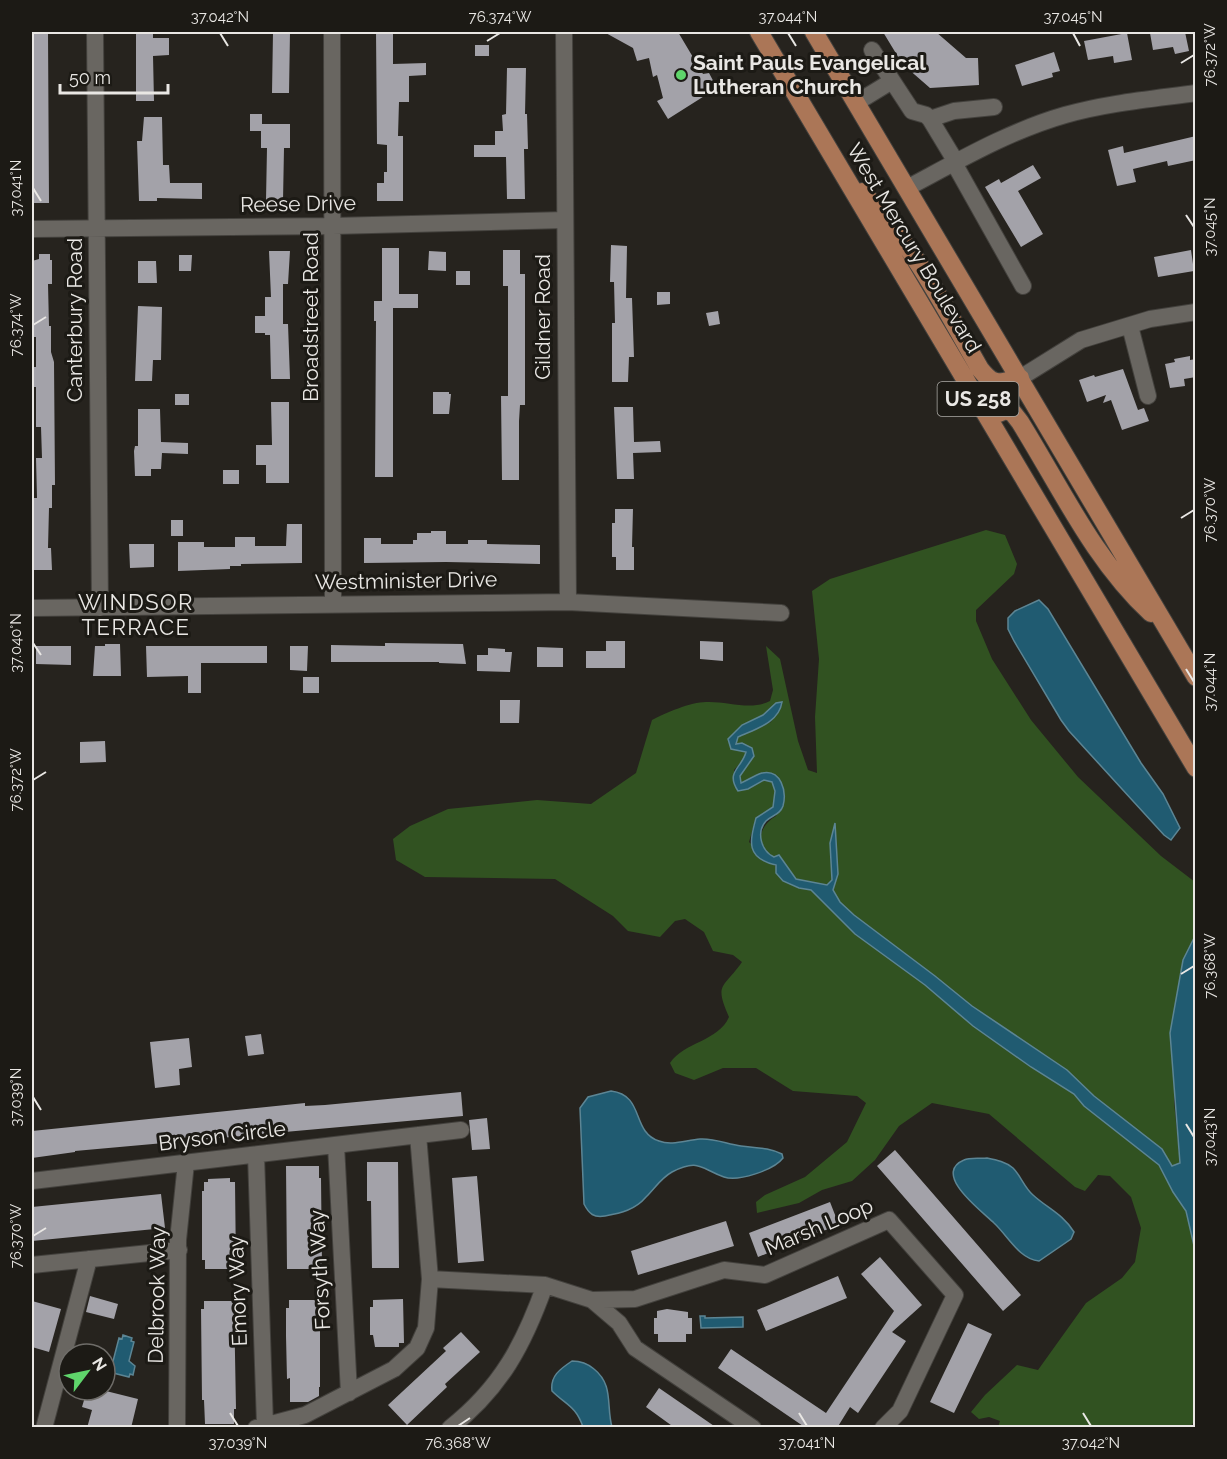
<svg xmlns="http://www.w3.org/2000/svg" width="1227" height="1459" font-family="Raleway,sans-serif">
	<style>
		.green { fill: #315221 }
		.water { fill: #205b71; stroke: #5c8594; stroke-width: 1.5 }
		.building { fill: #a3a2a9 }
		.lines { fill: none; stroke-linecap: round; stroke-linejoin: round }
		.minor-casing { stroke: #43413d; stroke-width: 18 }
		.major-casing { stroke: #43413d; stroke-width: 20 }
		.minor { stroke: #696661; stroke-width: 16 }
		.major { stroke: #ab7657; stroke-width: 18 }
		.ticks { fill: none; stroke: #e9e7e4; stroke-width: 2 }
		.poi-dot { fill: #5fd56b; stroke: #1c1a15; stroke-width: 2 }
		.labels { text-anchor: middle; stroke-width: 6; stroke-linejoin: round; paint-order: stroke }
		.shield { fill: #1c1a15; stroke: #acaaa6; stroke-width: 1.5 }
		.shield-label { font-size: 20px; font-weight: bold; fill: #e9e7e4 }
		.poi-label { font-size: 21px; font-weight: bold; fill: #e9e7e4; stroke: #1c1a15; text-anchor: start }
		.street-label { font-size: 21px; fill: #e9e7e4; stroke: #1c1a15 }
		.neighbourhood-label { font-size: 22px; letter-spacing: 1.5px; fill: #e9e7e4; stroke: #1c1a15 }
		.neatline { fill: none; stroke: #e9e7e4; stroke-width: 2 }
		.ticks-label { font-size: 15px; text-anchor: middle; fill: #e9e7e4 }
	</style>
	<rect width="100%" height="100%" fill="#26231e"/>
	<path class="green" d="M986 530 1005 535 1017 564 1014 574 976 610V621L992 659 1031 720 1078 777 1161 856 1195 882V936L1183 960 1174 1102 1180 1163 1172 1166 1162 1149 1094 1096 1067 1070 972 1006 935 976 854 915 840 902 833 890 838 874 830 843 832 880 827 885 796 879 779 855 774 857C752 847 760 825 776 816 782 797 789 786 771 773L741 783 740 776 754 756 735 744 738 737 771 722 776 703 763 715 742 725 731 749 746 752 744 759 734 770V784L748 789 764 780 772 782 775 791 774 807 756 818 749 842 799 888 811 890 855 934 925 985 973 1026 1031 1067 1074 1094 1084 1106 1159 1165 1173 1192 1186 1210 1195 1250 1196 1419 1190 1427H998L1000 1421 989 1417 979 1419 971 1412 985 1395 1017 1365 1038 1370 1086 1303 1122 1278 1135 1262 1141 1228 1131 1197 1110 1176 1098 1175 1085 1191 1075 1187 989 1114 932 1103 899 1126 875 1160 852 1181 822 1190 799 1203 757 1213 756 1202 765 1195 805 1177 847 1142 866 1103 857 1096 793 1091 756 1068H723L694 1080 675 1073 670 1063C684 1042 719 1041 729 1017 714 983 723 989 742 962L733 955 713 951 704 932 685 919 675 921 660 937 628 931 613 916 555 879 425 877 396 860 393 839 410 826 448 809 537 800 591 804 636 773 652 720C665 713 691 702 706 702 727 701 751 711 770 701L773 690 766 646 780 659 798 741 808 770 817 773 815 717 819 659 812 591 830 579Z"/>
	<path class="water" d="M1039 600 1048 609 1141 763 1163 794 1180 828 1171 840 1164 835 1069 731 1061 720 1014 641 1008 629V618L1015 611Z
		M782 702C779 723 755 729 738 737L736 744 742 743 752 748 754 756 740 776 741 783C748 780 755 775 762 773 781 769 787 791 783 806 780 815 772 815 766 821 756 832 761 851 774 857L779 855 796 879 827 885 832 880 830 843 835 823 838 874 833 890 840 902 854 915 935 976 972 1006 1067 1070 1094 1096 1162 1149 1172 1166 1180 1163 1170 1033 1183 960 1195 936V1250L1186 1211 1173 1192 1159 1165 1084 1106 1074 1094 1031 1067 973 1026 925 985 855 934 811 890 799 888 783 881 776 873V865C745 858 750 841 756 818L773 807 775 791 772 782 764 780 748 789 738 791C725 772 742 768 746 752L731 749 728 739 742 725 763 715 776 703Z
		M611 1091C645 1095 631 1132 659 1141 672 1146 686 1140 700 1139 714 1138 727 1144 741 1146 756 1148 768 1147 782 1154L783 1158C774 1170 738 1182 724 1177 701 1169 699 1158 672 1172 661 1178 655 1188 646 1197 635 1210 621 1213 605 1216 594 1218 589 1214 584 1204L580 1108 588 1097Z
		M987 1158C997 1160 1006 1162 1013 1168 1021 1176 1024 1187 1033 1195 1047 1208 1063 1214 1074 1232L1071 1239 1039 1261C1019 1259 1008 1236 994 1223 983 1212 931 1174 964 1160 970 1157 981 1159 987 1158Z
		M700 1316H705V1318L743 1317V1327L701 1328Z
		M123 1335 132 1338 131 1341 134 1342 129 1361 135 1366 133 1375 130 1374 129 1377 113 1373 114 1370 111 1369 119 1338 122 1339Z
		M572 1361C581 1361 587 1363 594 1369 614 1385 606 1406 612 1427H583C576 1406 566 1405 552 1391 550 1376 560 1369 572 1361Z"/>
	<path class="building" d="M32 32H48L49 203H32Z
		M136 32H153V38H169V55L153 56 154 101H136Z
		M273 32H290L289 93H272Z
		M376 32H393V64L426 63V75L409 76V102H399L398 136H403V201H377V183H384V172H387V145L377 144Z
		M604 32H678L703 74 709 73 717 88 668 119 657 101 663 98 657 75 653 77 649 58 637 61 633 48Z
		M883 32H936L966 58H978L979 85 930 88 899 61 900 60Z
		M1161 32H1185L1189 51 1175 54 1173 47 1153 50 1150 33Z
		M1127 33 1132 60 1114 63 1113 56 1088 60 1084 41Z
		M475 45H489V56H475Z
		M1054 52 1060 71 1052 73 1053 77 1022 86 1015 65Z
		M507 68H526L525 114H527L528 149H524L525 199H507L506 157H474V145H495V131H503L502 115 506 114Z
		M250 114H262V124H290V148H284L283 201 266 200 267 148H261V131H250Z
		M144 117H162L163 165H169L170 183H202V199L157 198V201H139L137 141H142Z
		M1196 136V160L1168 166 1167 161 1133 169 1136 182 1117 186 1108 150 1123 146 1124 153Z
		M1033 165 1041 178 1018 191 1043 234 1021 247 985 187 999 179 1001 183Z
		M611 245 627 246 626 298H632L634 357H629L628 382H612V323H615L614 282H610Z
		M382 248H399V294H418V308H393V477H375L376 321H374V301H382Z
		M503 250H520V274H525V405H520L519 421V480H502L501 396H508V286H503Z
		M1191 250 1194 271 1158 277 1154 257Z
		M269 251H290L288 284H283V324H288L290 379H271L270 335H265V333H255V316H265V297H271Z
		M429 251 446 252V271L428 270Z
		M39 254H50V260H52V284H48L49 326H51V352L54 362 55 485H52V508H49L48 548H51L52 570H34V535H32V498H37L36 458H42L41 427H36V387H32V367H36V337H32V261L39 259Z
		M179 255H192L191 271H179Z
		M138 261H156L157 283H138Z
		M456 271H470V285H456Z
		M657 292H670V304L657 305Z
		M138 306 162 307 161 360H153L152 381H135Z
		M718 311 720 324 709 326 706 313Z
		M1190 356V360L1196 359V377L1184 379 1185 386 1170 388 1165 364 1175 362 1174 359Z
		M1123 369 1138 410 1144 408 1149 421 1122 430 1111 400 1103 403 1106 395 1087 402 1079 380 1094 375 1095 377Z
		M433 392H449V394H451L449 414H433Z
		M175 394H189V405H175Z
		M271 402H289V483H266V465H256V445H272Z
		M614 407H633L634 442 660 441 661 452 633 453 634 479H617Z
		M138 409H160L161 442 188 443V454L162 453 161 469H151V476H135L134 451 135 446H138Z
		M223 470H239V484H223Z
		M615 509H633L632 547H634V570H616V557H612V523H615Z
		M171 520H183V536H171Z
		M287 524H302V563L241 564V566H230V569L178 571V542H204V547H235V537H255V546H286Z
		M431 531H446V544H468V540H487V544L540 545V564L446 562 364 563V538H381V544H413V540H417V533H431Z
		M129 544H154V567L130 568Z
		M606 641H625V668H586V651H606Z
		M700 641 723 642V661L700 659Z
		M385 643 463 644 466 664 439 663V662H331V645L385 646Z
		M105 644H120L121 676H93L95 646H105Z
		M36 646H71V665L36 664Z
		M146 646H267V663H201V693H188V676L147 677Z
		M290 646H308L307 671 290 670Z
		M537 647 563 648V667H537Z
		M488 648 505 649V652H512L510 672 477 671V655H488Z
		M303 677H319V693H303Z
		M500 700H520L519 723H500Z
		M105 741 106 762 80 763V742Z
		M261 1034 264 1054 248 1056 245 1036Z
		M189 1038 192 1067 179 1069 180 1085 155 1088 150 1042Z
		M461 1092 463 1116 75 1151V1152L32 1158V1131L305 1103V1106L325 1105Z
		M487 1118 490 1149 472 1150 469 1120Z
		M895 1150 1021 1295 1003 1311 877 1166Z
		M367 1162H398L399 1268H372L371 1201H367Z
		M286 1166H319V1178H321L322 1269H287Z
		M477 1176 484 1261 458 1263 452 1178Z
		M230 1178V1182H235L236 1269H205V1260H202V1191H204V1182H208V1179Z
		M161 1194 165 1228 32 1241V1207Z
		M830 1202 839 1225 823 1231 817 1224 820 1232 758 1257 749 1233Z
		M726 1221 734 1246 638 1275 631 1251Z
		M880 1257 922 1305 892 1332 906 1341 858 1413 850 1407 837 1428H806L718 1368 731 1349 826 1413 894 1311 861 1274Z
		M838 1276 847 1298 766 1331 757 1310Z
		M90 1296 118 1304 114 1319 86 1312Z
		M403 1299 404 1343H399V1347H375L373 1335H370V1307H373V1300Z
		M289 1300H320V1387H319V1396L308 1402H290V1378L287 1379 286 1336V1308H289Z
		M32 1301 61 1309 49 1352 32 1347Z
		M204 1301H234L236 1409H234V1424H205L204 1400H202L201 1309H204Z
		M667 1309 688 1312V1318H692V1334H686V1342H658V1334H654V1318H657V1311Z
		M968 1323 992 1334 954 1413 930 1402Z
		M461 1332 480 1352 445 1384 447 1387 407 1425 388 1405 446 1351 443 1348Z
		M659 1388 717 1428H675L646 1407Z
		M87 1390H102L138 1399 131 1428H87L92 1410 82 1407Z"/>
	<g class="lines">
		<g class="minor-casing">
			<path id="minor" d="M95 32 100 608
				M332 32 333 603
				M564 32 568 602
				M872 50 912 111 926 115 930 119 956 162
				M856 103 892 81
				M930 119 954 111 994 107
				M954 163 1023 286
				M907 188C958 161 1009 131 1065 115 1107 103 1152 99 1196 93
				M32 229 333 226 565 220
				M1130 326 1148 396
				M1020 378 1081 340 1150 319 1196 312
				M32 608 568 602 781 613
				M336 1145 349 1393
				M256 1155 265 1425
				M32 1181 461 1130
				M32 1265 179 1250
				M430 1279 545 1285 592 1300
				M44 1428 89 1259
				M177 1428 178 1240 186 1163
				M256 1428 305 1415 394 1369 417 1348 426 1328 430 1279 418 1135
				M450 1428C501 1388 524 1344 545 1285
				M753 1428 635 1348 619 1323 592 1300 635 1299 724 1270 765 1275 889 1220 955 1295 900 1411 883 1428"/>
		</g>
		<g class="major-casing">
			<path id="major" d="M759 32 1196 768
				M814 32 1196 677
				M862 192C912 242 945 308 980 369 994 387 999 383 1020 378
				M989 417 1006 410 1013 413 1020 422C1061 488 1094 560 1151 613"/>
		</g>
		<use href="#minor" class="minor"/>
		<use href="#major" class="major"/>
	</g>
	<path class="ticks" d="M220 33 228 46M788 33 796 46M1073 33 1080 46M487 41 500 33M1181 63 1194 55M33 188 41 201M1186 215 1194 227M33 325 46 317M1181 518 1194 510M33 643 41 655M1186 669 1194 682M33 780 46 772M1181 974 1194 966M33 1097 41 1110M1186 1124 1194 1137M33 1236 46 1228M230 1413 238 1426M799 1413 807 1426M1083 1413 1091 1426M458 1426 470 1418"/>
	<circle class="poi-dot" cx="681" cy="75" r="6"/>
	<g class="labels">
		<rect class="shield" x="937.5" y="382" width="81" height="34" rx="4.5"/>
		<g class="shield-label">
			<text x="978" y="406">US 258</text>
		</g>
		<g class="poi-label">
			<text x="693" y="70">Saint Pauls Evangelical<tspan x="693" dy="24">Lutheran Church</tspan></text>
		</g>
		<g class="street-label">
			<text transform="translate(298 204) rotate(-1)" y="7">Reese Drive</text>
			<text transform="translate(914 248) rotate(59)" y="7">West Mercury Boulevard</text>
			<text transform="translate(311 317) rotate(-90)" y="7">Broadstreet Road</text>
			<text transform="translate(543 317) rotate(-90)" y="7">Gildner Road</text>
			<text transform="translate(75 320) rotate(-90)" y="7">Canterbury Road</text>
			<text transform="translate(406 581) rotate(-1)" y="7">Westminister Drive</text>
			<text transform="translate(222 1136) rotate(-7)" y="7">Bryson Circle</text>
			<text transform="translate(819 1227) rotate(-23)" y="7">Marsh Loop</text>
			<text transform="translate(320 1270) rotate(-93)" y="7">Forsyth Way</text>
			<text transform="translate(238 1291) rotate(-92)" y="7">Emory Way</text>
			<text transform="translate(157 1295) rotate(-89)" y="7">Delbrook Way</text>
		</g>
		<g class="neighbourhood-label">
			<text x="136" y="610">WINDSOR<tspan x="136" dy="25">TERRACE</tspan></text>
		</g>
	</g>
	<rect width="1227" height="1459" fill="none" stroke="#1c1a15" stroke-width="66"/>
	<g transform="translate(87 1372) rotate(58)"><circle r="28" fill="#1c1a15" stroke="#6e6c68" stroke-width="1.5"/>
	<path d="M0-4.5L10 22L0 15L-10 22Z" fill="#5fd56b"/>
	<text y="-9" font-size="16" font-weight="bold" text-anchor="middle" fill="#e9e7e4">N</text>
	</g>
	<path d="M60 84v9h108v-9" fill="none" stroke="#e9e7e4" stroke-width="3"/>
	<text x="69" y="84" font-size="18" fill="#e9e7e4" stroke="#1c1a15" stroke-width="4.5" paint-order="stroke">50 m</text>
	<rect x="33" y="33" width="1161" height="1393" class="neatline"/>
	<g class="ticks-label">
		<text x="220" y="22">37.042°N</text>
		<text x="500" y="22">76.374°W</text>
		<text x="788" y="22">37.044°N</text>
		<text x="1073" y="22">37.045°N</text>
		<text transform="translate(1210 55) rotate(-90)" y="5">76.372°W</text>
		<text transform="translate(16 188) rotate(-90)" y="5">37.041°N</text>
		<text transform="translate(1210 227) rotate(-90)" y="5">37.045°N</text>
		<text transform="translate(16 325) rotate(-90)" y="5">76.374°W</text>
		<text transform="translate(1210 510) rotate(-90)" y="5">76.370°W</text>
		<text transform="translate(16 643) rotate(-90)" y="5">37.040°N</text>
		<text transform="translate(1210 682) rotate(-90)" y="5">37.044°N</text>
		<text transform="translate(16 780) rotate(-90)" y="5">76.372°W</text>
		<text transform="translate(1210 966) rotate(-90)" y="5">76.368°W</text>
		<text transform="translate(16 1097) rotate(-90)" y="5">37.039°N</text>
		<text transform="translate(1210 1137) rotate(-90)" y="5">37.043°N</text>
		<text transform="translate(16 1236) rotate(-90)" y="5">76.370°W</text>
		<text x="238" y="1448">37.039°N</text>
		<text x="458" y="1448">76.368°W</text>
		<text x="807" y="1448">37.041°N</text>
		<text x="1091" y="1448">37.042°N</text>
	</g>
</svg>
